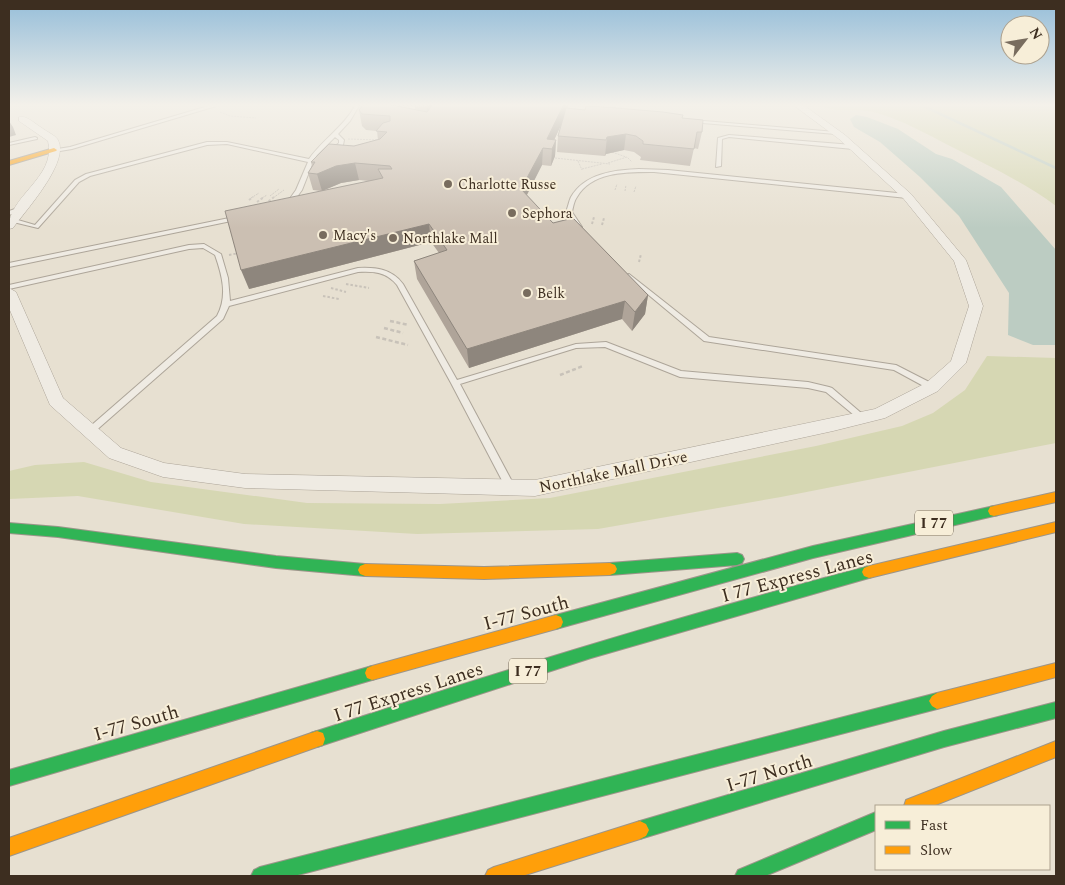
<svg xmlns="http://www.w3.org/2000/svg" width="1065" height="885" font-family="Spectral,serif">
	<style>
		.green { fill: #d6d7b3 }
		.water { fill: #bcccc2 }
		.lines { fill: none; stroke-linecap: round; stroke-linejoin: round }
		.stream { stroke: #bcccc2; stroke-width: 2.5 }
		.lane-casing { stroke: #ada599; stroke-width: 2 }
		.street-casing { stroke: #ada599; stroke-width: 1 }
		.fast-casing { stroke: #9c958a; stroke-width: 2 }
		.slow-casing { stroke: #9c958a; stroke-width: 2 }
		.path-far2 { stroke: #c8c2b9; stroke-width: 1; stroke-dasharray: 2 1; stroke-linecap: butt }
		.path-far1 { stroke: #c8c2b9; stroke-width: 2; stroke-dasharray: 2.5 2; stroke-linecap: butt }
		.path { stroke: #c8c2b9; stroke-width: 2.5; stroke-dasharray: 4 2.5; stroke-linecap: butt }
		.lane { fill: #efebe3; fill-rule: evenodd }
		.street { fill: #efebe3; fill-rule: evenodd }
		.fast { fill: #30b455; fill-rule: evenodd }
		.slow { fill: #ff9f0a; fill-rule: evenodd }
		.wall { fill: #afa499; fill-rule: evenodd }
		.shaded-wall { fill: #8e867d }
		.building { fill: #cbbfb2; stroke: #8e867d }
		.poi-dot { fill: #786c5e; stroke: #f7eed8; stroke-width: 2 }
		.labels { text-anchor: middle; stroke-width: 4; stroke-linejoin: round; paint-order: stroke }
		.far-poi-label { font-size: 14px; fill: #3d2e20; stroke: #f7eed8; text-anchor: start }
		.shield { fill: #f7eed8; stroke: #756857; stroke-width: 1 }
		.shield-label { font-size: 15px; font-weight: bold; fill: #3d2e20 }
		.street-label { font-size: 16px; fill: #3d2e20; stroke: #f7eed8 }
		.near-street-label { font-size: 19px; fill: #3d2e20; stroke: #f7eed8 }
	</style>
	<rect width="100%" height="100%" fill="#e7e0d1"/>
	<path class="green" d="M817 104H1056V206C1024 182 985 164 950 146 927 134 902 120 877 113 857 107 835 114 817 104Z
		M987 356 1056 358V443L781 497 598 529 417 534 244 524 78 496 9 499V471L35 465 84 462 151 482 307 503 440 504 550 498 816 446 902 426 933 413 965 390Z"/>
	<path class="water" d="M856 115 867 117 898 129 936 154 952 159 1001 187 1056 250V345H1033L1008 335 1009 293 959 216 920 177 880 142 854 127 850 119Z"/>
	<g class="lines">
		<path class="stream" d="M919 104 1056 168"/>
		<g class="lane-casing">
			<path id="lane" d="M215 104H223L72 149 54 152 51 150 70 147Z
				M356 104H360L350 121 338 134 344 140 343 145 335 152H331V150L339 143V140L335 137 317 155 315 158 317 159 313 162 302 190 291 205 286 204 296 190 308 162 227 144 207 145 90 176 79 182 38 228 9 221V219L11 218 35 225 75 180 86 174 207 142H227L309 159C323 139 345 126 356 104Z
				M614 104H618L623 112 629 114 627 115 619 114Z
				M692 120 836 132 838 133 836 134 690 122V120Z
				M729 135 853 145 856 147 853 149 729 137 722 139 721 166 716 167 718 138Z
				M35 137 37 138V139L9 145V143Z
				M639 169 668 170 907 194 910 196 907 198 654 172C628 172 592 171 577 197 574 201 573 207 572 212L582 227 577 228 566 212C568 207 569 201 571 197 585 173 615 170 639 169Z
				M18 208 21 210 20 211 9 215V211Z
				M239 216 241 217V219L9 267V263Z
				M204 244 221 254 228 278 230 301 358 268C376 267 392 269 403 284L457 380 576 344 606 342 681 371 808 382 829 387 832 388 867 418 863 421 860 420 826 392 808 388 680 377 605 347 576 348 460 384 515 487 513 490 510 491 507 490 451 383 397 285C387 272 373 271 358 272L229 306 223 319 92 434H86L85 432 86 430 217 316C228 296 222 275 215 255L203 248 189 249 9 289V285L189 245Z
				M629 274 709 337 896 365 935 385 936 387 932 390 929 389 894 370 704 341 627 277V275Z"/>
		</g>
		<g class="street-casing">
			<path id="street" d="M792 104H802L845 135 911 194 966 260 983 306 966 363 938 391 885 418 833 431 535 496 245 488 163 477 109 458 50 405 9 308V288L16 292 63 398 121 448 164 463 245 474 535 480 875 409 926 383 951 361 969 306 954 261 903 198 839 139Z
				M19 117C27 115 35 124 42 128 47 132 55 135 58 140 70 162 26 210 13 228L9 229C7 196 57 178 48 141L19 121Z"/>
		</g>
		<g class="fast-casing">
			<path id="fast" d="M994 506 998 507 1000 511 998 515 994 516 813 558 556 629 551 627 549 622 551 617 556 615 813 546Z
				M9 523 58 527 276 556 365 564 370 566 372 570 370 574 365 576 276 568 58 537 9 533Z
				M737 553 742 555 744 559 742 563 737 565 610 575 605 573 603 569 605 565 610 563Z
				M869 566 874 568 876 572 874 576 869 578 591 658 317 747 311 745 309 739 311 733 317 731C500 671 683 615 869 566Z
				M372 666 377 668 379 673 377 678 372 680 9 786V770Z
				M937 693 942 696 945 701 942 706 937 709 294 876H251L254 870 260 867Z
				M1056 702V718L944 747 640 839 634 836 631 830 634 824 640 821 944 731Z
				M876 812V830L765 876H735L738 870Z"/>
		</g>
		<g class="slow-casing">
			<path id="slow" d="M54 148 57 150 56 151 9 165V161Z
				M1056 492V502L994 516 990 515 988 511 990 507 994 506Z
				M1056 522V532L869 578 864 576 862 572 864 568 869 566Z
				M610 563 615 565 617 569 615 573 610 575 484 579 365 576 360 574 358 570 360 566 365 564 484 567Z
				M556 615 561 617 563 622 561 627 556 629 372 680 367 678 365 673 367 668 372 666Z
				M1056 663V677L937 709 932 706 929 701 932 696 937 693Z
				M317 731 323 733 325 739 323 745 317 747 9 856V838Z
				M1056 741V757L933 806H904L906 800Z
				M640 821 646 824 649 830 646 836 640 839 522 876H485L488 870 494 867Z"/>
		</g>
		<path class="path-far2" d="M220 112 230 116 256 118
			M348 139 380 140
			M612 152 626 157
			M555 158 610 164
			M578 161 582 170
			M608 163 627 157 632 162
			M582 169 602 164
			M615 190 617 184
			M625 191 626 185
			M634 192 636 186
			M270 196 279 189
			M251 198 259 193
			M262 198 267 195
			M273 198 284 190"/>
		<path class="path-far1" d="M249 200 253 197
			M257 202 264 197
			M265 204 274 197
			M592 224 594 217
			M602 225 604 218
			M229 255 239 253
			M639 262 641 254
			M346 284 369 288
			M331 288 346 292
			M323 296 339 299"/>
		<path class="path" d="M390 321 409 325
			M384 328 403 333
			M376 337 408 345
			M560 375 583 366"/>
		<use href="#lane" class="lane"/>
		<use href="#street" class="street"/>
		<use href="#fast" class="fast"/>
		<use href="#slow" class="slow"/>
	</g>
	<path class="wall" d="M364 104H568V108L682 118 702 132 698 149 694 148 690 166 640 160 641 157 634 152 624 150 606 154 605 156 557 152 558 136 561 125 554 140H556L555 156 551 166 542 165 527 195 553 223 648 295 645 314 632 331 622 319 469 368 417 279 414 261 439 253 431 242 249 289 321 191 313 190 308 173 312 166 311 162 354 146 378 140 377 131 366 130 362 126 359 110ZM394 106H415V110ZM359 180 369 181 322 191 341 183Z"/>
	<path class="shaded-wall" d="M426 104H431V107L428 113Z
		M564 104H568V110L550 149 547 139Z
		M9 121 13 127 16 135 9 137Z
		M626 134 624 150 606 154 605 156 607 137Z
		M556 140 555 156 551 166 552 149Z
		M543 148 542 165 521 206V189Z
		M355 163 359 180 341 183 322 191 317 174 336 166Z
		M429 224 431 242 249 289 241 270Z
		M648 295 645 314 632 331 635 312Z
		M625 301 622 319 469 368 467 349Z"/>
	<path class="building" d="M364 104H387L427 112 433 104H564L547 139 556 140 552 149 543 148 521 189 553 223 573 218 648 295 635 312 625 301 467 349 414 261 447 250 429 224 241 270 225 211 383 178 378 169H392L390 166 355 163 336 166 317 174 308 173 315 162H311L329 144 354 146 380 139 387 132 376 131 383 123 390 121V116L362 114 359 110Z
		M586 106 605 107 663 112 683 115 682 118 703 120 702 132H697L694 149 643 144V141L636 136 626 134 607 137 606 140 558 136 566 108 585 110Z"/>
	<linearGradient id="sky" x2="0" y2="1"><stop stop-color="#96bed9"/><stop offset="0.46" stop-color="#f4f1ea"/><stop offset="1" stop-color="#f4f1ea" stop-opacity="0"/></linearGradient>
	<rect width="1065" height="228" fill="url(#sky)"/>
	<g class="poi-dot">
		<circle cx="448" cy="184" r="5"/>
		<circle cx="512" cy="213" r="5"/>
		<circle cx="323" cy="235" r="5"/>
		<circle cx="393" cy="238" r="5"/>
		<circle cx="527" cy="293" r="5"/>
	</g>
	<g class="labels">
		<g class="far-poi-label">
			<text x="458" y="189">Charlotte Russe</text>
			<text x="522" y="218">Sephora</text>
			<text x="333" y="240">Macy's</text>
			<text x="403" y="243">Northlake Mall</text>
			<text x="537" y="298">Belk</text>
		</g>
		<g class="shield">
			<rect x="915" y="510.5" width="38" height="25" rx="4"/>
			<rect x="509" y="658.5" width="38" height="25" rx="4"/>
		</g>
		<g class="shield-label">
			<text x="934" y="528">I 77</text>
			<text x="528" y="676">I 77</text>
		</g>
		<g class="street-label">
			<text transform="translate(613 471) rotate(-12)" y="6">Northlake Mall Drive</text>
		</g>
		<g class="near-street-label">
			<text transform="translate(797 575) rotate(-15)" y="7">I 77 Express Lanes</text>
			<text transform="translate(526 612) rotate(-15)" y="7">I-77 South</text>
			<text transform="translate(408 691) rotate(-18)" y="7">I 77 Express Lanes</text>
			<text transform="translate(136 722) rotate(-16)" y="7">I-77 South</text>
			<text transform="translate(769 772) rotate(-17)" y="7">I-77 North</text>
		</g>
	</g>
	<rect width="1065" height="885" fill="none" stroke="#3d2e20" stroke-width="20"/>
	<rect x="875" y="805" width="175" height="65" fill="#f7eed8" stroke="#ada18e"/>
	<rect x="885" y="821" width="25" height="8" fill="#30b455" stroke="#ada18e"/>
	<text x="920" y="830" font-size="15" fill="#3d2e20">Fast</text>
	<rect x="885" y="846" width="25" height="8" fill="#ff9f0a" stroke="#ada18e"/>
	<text x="920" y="855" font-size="15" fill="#3d2e20">Slow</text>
	<g transform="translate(1025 40) rotate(59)"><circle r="24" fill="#f7eed8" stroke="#ada18e"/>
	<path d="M0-4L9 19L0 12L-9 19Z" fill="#786c5e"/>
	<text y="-8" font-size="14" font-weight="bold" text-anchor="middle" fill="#3d2e20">N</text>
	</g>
</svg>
